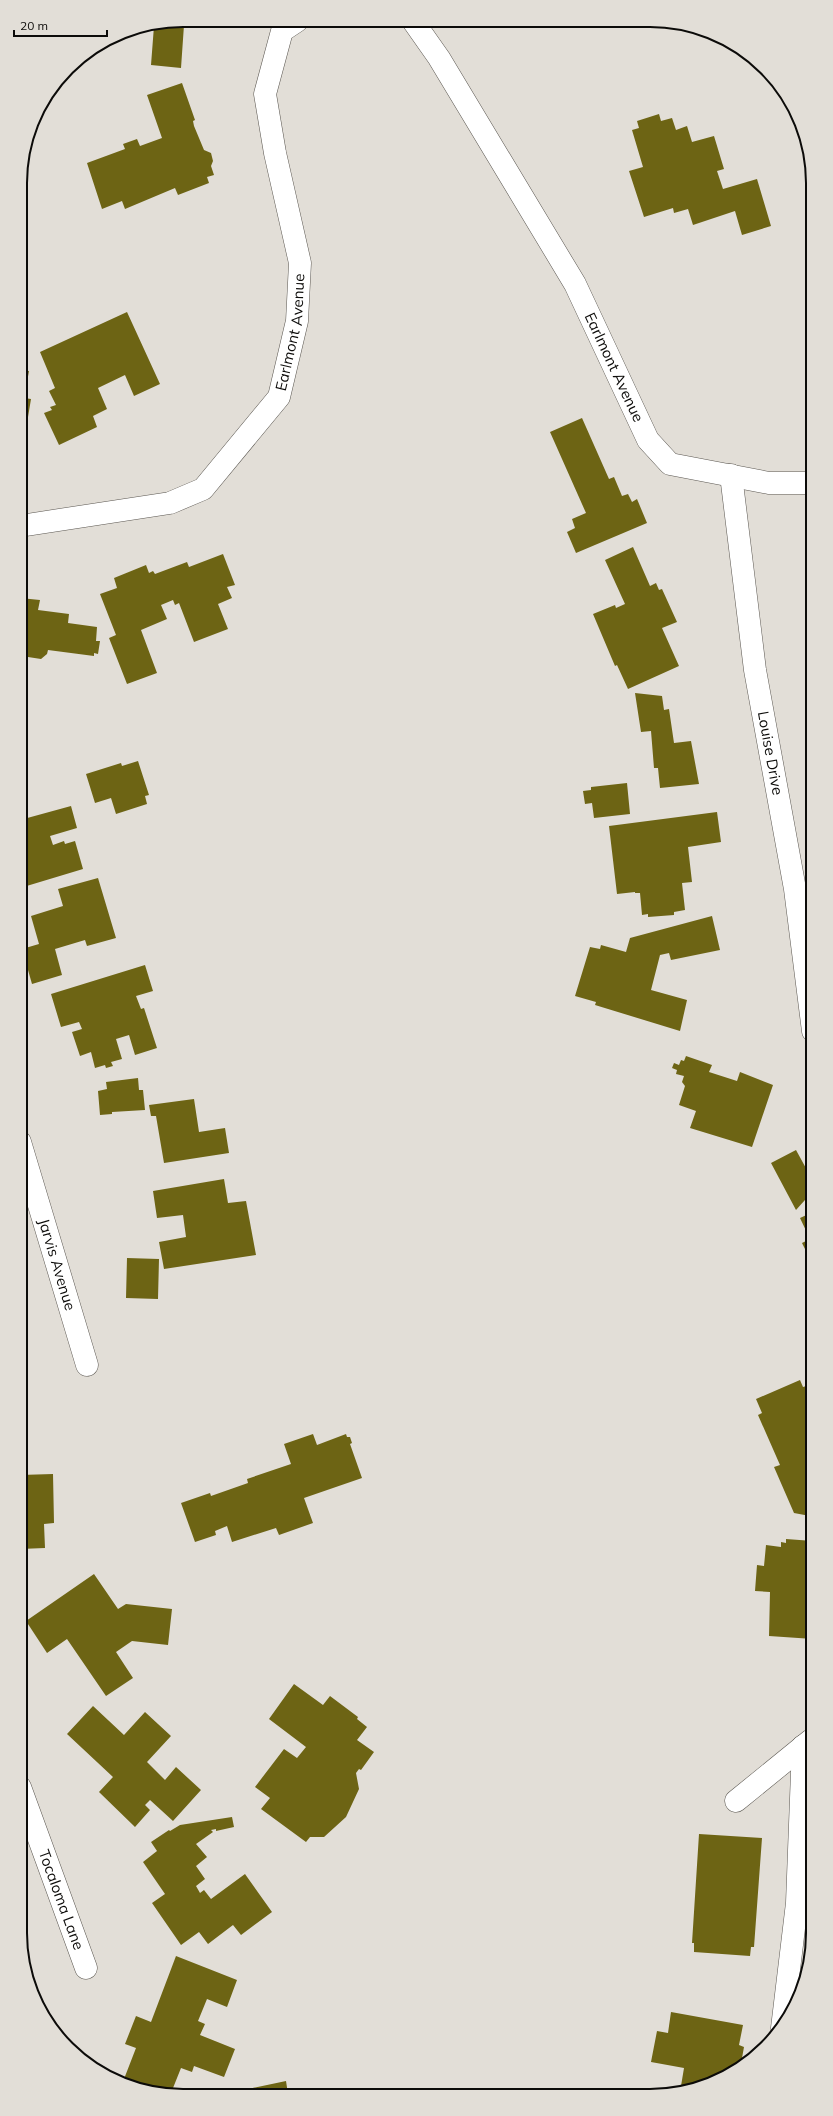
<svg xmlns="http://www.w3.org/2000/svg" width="833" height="2116" font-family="Mulish,sans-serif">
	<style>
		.building { fill: #6d6414 }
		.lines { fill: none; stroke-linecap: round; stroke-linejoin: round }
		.minor-casing { stroke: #5b5751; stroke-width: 23 }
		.minor { stroke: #fff; stroke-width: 22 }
		.labels { text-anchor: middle; stroke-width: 3; stroke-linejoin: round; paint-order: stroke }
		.street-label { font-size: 15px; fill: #0c0b09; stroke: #e2ded7 }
		.rim { fill: none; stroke: #0c0b09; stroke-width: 2 }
	</style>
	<rect width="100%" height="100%" fill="#e2ded7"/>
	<path class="building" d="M167 23 184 25 181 68 151 65 154 26Z
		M182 83 195 120 193 121 194 126 204 150 211 153 213 161 211 166 214 175 207 177 209 183 178 195 175 188 125 209 122 201 102 209 87 163 125 149 123 144 137 139 140 146 162 138 147 95Z
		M659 114 661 121 672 118 676 130 687 126 692 142 714 136 724 169 717 171 723 189 757 179 771 226 742 235 735 211 693 225 688 209 674 213 673 208 644 217 629 171 643 167 632 130 639 128 637 121Z
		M127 312 160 384 134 396 125 375 98 388 107 409 93 416 97 427 59 445 44 413 52 410 50 407 56 405 49 391 55 388 40 352Z
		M20 370 29 371 24 398 31 399 24 441H20Z
		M582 418 609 479 614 477 622 496 628 494 632 502 637 499 647 523 576 553 567 532 575 528 572 519 586 513 550 432Z
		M633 547 650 586 656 583 659 590 662 589 677 622 662 628 679 666 628 689 617 665 615 666 593 614 615 605 616 608 625 604 605 560Z
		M223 554 235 585 227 587 232 598 218 604 228 629 194 642 179 603 175 605 173 600 161 605 167 619 141 630 157 673 127 684 109 638 116 635 100 594 117 588 114 578 146 565 149 573 153 571 155 574 187 562 189 567Z
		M20 598 40 600 38 610 69 614 68 623 97 627 96 641H100L98 654 94 653V656L48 650 47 654 41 659 28 657 20 665Z
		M635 693 662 696 664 710 669 709 674 743 691 741 699 784 660 788 658 768H654L651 731 641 732Z
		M138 761 149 795 145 796 147 804 116 814 111 798 95 803 86 774 121 763 122 766Z
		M627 783 630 814 594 818 592 803 585 804 583 791 591 790V787Z
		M71 806 77 828 50 836 53 845 64 841 65 844 75 841 83 869 20 888V820Z
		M717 812 721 842 688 847 692 882 682 883 685 910 674 912V915L648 917V914L642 915 640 893H635V892L617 894 609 826Z
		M98 878 116 938 87 946 85 940 55 949 62 975 32 984 22 949 39 944 31 916 63 906 58 889Z
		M712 916 720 950 671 960 669 953 660 955 651 990 687 1000 680 1031 595 1005 596 1002 575 996 590 947 600 949 601 945 626 952 630 938Z
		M145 965 153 991 136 996 141 1009 144 1008 157 1048 135 1055 129 1035 116 1039 122 1059 111 1062 113 1066 106 1068 105 1065 95 1068 91 1052 80 1056 72 1032 82 1029 79 1022 61 1027 51 994Z
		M686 1056 712 1065 709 1072 737 1081 740 1072 773 1085 752 1147 690 1128 696 1111 679 1105 685 1086 682 1082 684 1076 676 1074 677 1070 672 1068 674 1063 679 1065 681 1060 684 1061Z
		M138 1078 139 1090H143L145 1110 112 1112V1114L100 1115 98 1091 107 1089 106 1082Z
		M194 1099 199 1132 225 1128 229 1153 164 1163 156 1116H151L149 1105Z
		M796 1150 813 1181V1191L796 1210 771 1163Z
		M224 1179 228 1203 246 1201 256 1255 164 1269 159 1242 186 1237 183 1215 157 1218 153 1191Z
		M813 1212V1265L802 1243 810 1239 800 1218Z
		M127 1258 159 1259 158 1299 126 1298Z
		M800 1380 803 1387 813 1384V1514L810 1516 794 1513 774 1467 780 1465 758 1415 762 1413 756 1399Z
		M313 1434 317 1445 346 1434 347 1437H350L352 1443 350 1444 362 1478 304 1498 313 1523 279 1535 276 1528 232 1542 227 1526 215 1531 216 1535 195 1542 181 1503 210 1493 211 1496 248 1483 247 1479 291 1464 284 1444Z
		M53 1474 54 1523 44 1524 45 1548 20 1549V1475Z
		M786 1539 813 1541V1639L769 1636 770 1592 755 1591 757 1565 764 1566 766 1545 781 1547V1542L786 1543Z
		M94 1574 118 1609 126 1604 172 1609 168 1645 132 1641 116 1652 133 1678 106 1696 67 1639 47 1653 26 1621Z
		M294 1684 323 1705 330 1696 358 1717 357 1719 367 1727 357 1740 374 1752 361 1770 359 1769 356 1773 359 1789 346 1817 324 1837H310L306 1842 261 1809 270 1798 255 1787 284 1749 297 1758 306 1747 269 1719Z
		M93 1706 124 1735 145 1712 171 1736 147 1762 165 1780 176 1767 201 1790 173 1821 150 1800 145 1805 150 1810 135 1827 99 1792 113 1777 67 1734Z
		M232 1817 234 1827 216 1831V1829L211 1830 213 1832 196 1844 207 1857 196 1866 205 1879 196 1886 200 1893 204 1890 211 1899 245 1874 272 1912 241 1935 233 1925 208 1944 199 1932 181 1945 152 1903 165 1894 143 1862 157 1851 151 1842 169 1830 170 1831 180 1825Z
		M699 1834 762 1838 754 1947H751L750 1956 694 1952V1943H692Z
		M176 1956 237 1980 227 2007 207 1999 198 2021 205 2024 200 2035 235 2049 224 2077 194 2066 192 2072 181 2068 171 2093H160L124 2079 136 2048 125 2044 136 2016 151 2022Z
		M671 2012 743 2025 739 2045 744 2047 740 2069 692 2091 680 2092 684 2068 651 2062 657 2031 668 2033Z
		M286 2081 288 2094 244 2093 243 2090Z"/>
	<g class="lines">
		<g class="minor-casing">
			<g id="minor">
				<path id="s1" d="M413 21 439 58 575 284 648 440 670 464 769 483H813"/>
				<path id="s2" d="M731 475 755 670 795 889 813 1031"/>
				<path id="s3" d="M20 526 170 503 203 489 279 397 297 321 300 263 275 153 265 94 282 31 297 21"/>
				<path id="s4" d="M20 1142 87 1365"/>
				<path id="s5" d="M20 1787 86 1968"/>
				<path d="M736 1801 811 1740"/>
				<path d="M782 2028 797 1903 803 1746"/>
			</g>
		</g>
		<use href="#minor" class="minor"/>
	</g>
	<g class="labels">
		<g class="street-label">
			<text dy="5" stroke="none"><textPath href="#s3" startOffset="373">Earlmont Avenue</textPath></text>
			<text dy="5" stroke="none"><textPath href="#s1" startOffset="401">Earlmont Avenue</textPath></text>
			<text dy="5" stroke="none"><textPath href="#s2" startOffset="281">Louise Drive</textPath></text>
			<text dy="5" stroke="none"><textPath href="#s4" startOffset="128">Jarvis Avenue</textPath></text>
			<text dy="5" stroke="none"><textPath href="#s5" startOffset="120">Tocaloma Lane</textPath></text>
		</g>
	</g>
	<path d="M0 0H833V2116H0ZM183 27H650A156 156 0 0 1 806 183V1933A156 156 0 0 1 650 2089H183A156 156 0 0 1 27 1933V183A156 156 0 0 1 183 27Z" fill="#e2ded7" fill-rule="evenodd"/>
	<path class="rim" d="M183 27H650A156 156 0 0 1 806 183V1933A156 156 0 0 1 650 2089H183A156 156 0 0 1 27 1933V183A156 156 0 0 1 183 27Z"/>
	<path d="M14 30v6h93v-6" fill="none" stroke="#0c0b09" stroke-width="2"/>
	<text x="20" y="30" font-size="12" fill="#0c0b09" stroke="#e2ded7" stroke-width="3" paint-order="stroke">20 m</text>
</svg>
